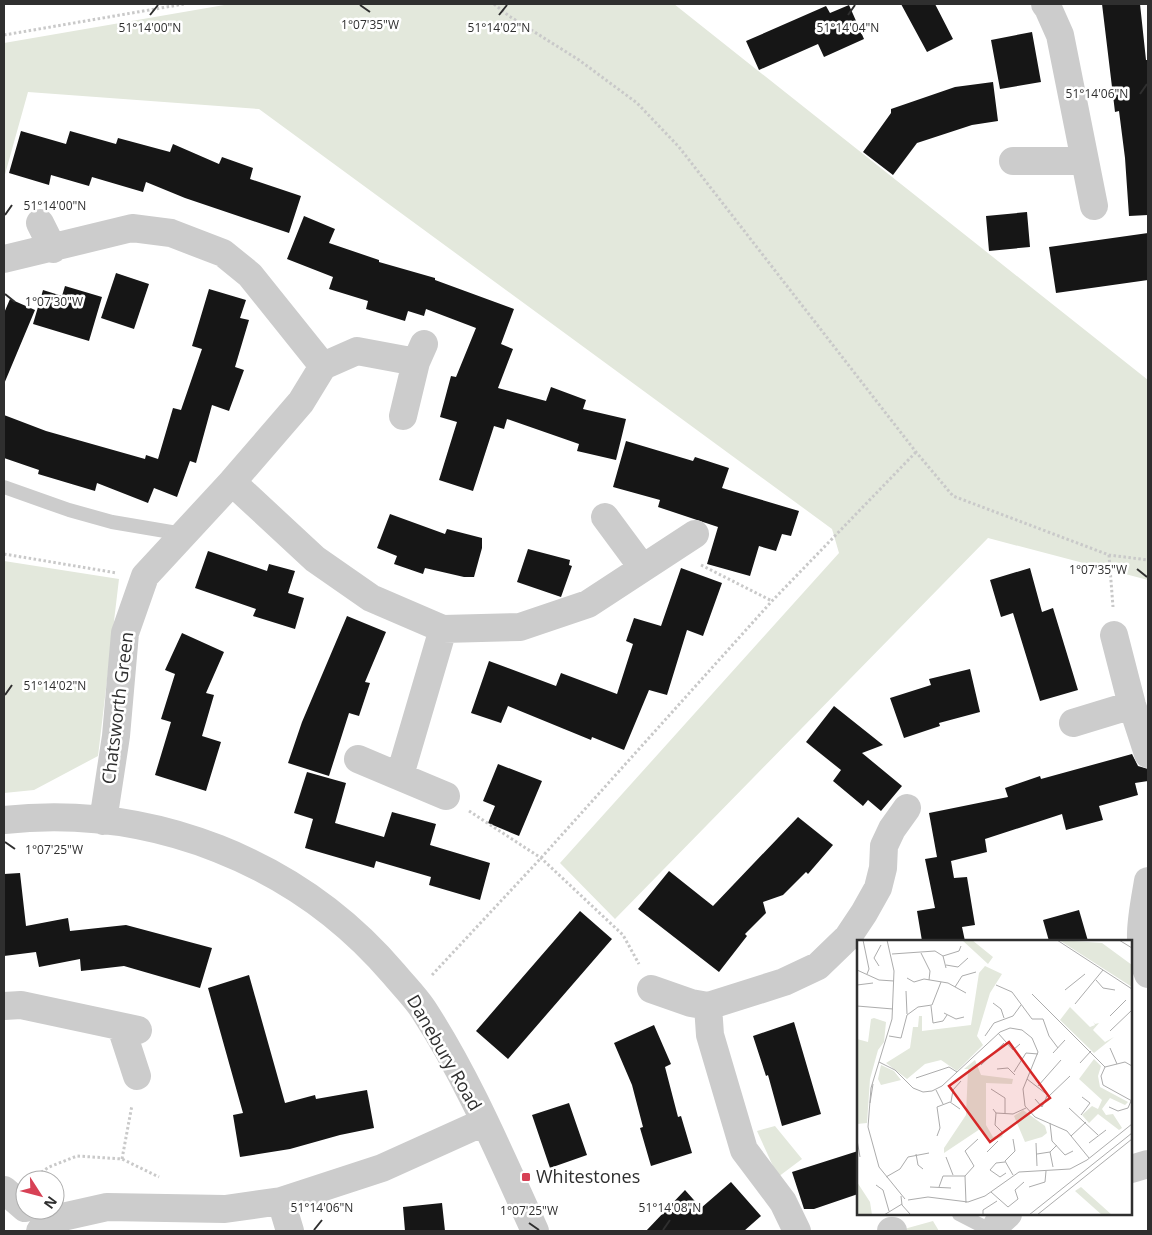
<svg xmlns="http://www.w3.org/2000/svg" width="1152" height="1235" font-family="'Open Sans',sans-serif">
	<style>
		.green { fill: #e3e8dc }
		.building { fill: #161616 }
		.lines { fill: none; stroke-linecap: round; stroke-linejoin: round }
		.path { stroke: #c9c9c9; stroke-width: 3; stroke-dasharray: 2.5 2.5; stroke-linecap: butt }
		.service { stroke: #ccc; stroke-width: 14 }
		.minor { stroke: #ccc; stroke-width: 28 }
		.ticks { fill: none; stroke: #2f2f2f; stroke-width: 2 }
		.poi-dot { fill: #d74155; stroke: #fff; stroke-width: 2 }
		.labels { text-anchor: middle; stroke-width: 5; stroke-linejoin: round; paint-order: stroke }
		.street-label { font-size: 18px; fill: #2f2f2f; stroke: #fff }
		.poi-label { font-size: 18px; fill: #2f2f2f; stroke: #fff; text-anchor: start }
		.inset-road { fill: none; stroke: #acacac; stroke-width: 1 }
		.view { fill: #d62828; fill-opacity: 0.15; stroke: #d62828; stroke-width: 2.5 }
		.inset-edge { fill: none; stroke: #2f2f2f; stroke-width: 2.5 }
		.ticks-label { font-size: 12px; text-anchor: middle; fill: #2f2f2f; stroke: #fff; stroke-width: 5; stroke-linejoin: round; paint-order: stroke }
	</style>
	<rect width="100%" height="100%" fill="#fff"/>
	<path class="green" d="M230 4H674L1148 380V580L988 538 615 919 560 863 839 553 832 529 259 109 28 92 4 178V43Z
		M4 561 119 579 98 756 34 790 4 793Z
		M775 1126 802 1159 778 1177 757 1131Z
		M933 1221 939 1231H897Z"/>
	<path class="building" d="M901 4H935L953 39 927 52Z
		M1102 4H1140L1146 60H1148V215L1129 216 1125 158 1119 111 1115 112Z
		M849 5 864 39 824 57 818 44 759 70 746 41 826 6 830 13Z
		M1032 32 1041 82 1000 89 991 40Z
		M993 82 998 121 972 125 917 143 893 175 863 152 891 113V109L955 87Z
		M21 131 66 144 70 131 116 144 118 138 170 152 173 144 219 164 222 157 253 168 250 179 301 196 289 233 185 198 146 182 143 192 92 177 89 186 51 175 49 185 9 173Z
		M1027 212 1030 247 989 251 986 216Z
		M304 216 335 229 329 243 379 260V262L435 278V280L514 309 501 344 513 349 498 388 546 401 551 387 586 400 583 409 626 419 616 460 577 451 579 444 507 419 504 429 494 426 473 491 439 480 457 422 440 417 451 376 456 377 476 328 426 309 424 316 408 311 405 321 366 309 368 301 329 289 333 277 287 259Z
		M1148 233V280L1056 293 1049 247Z
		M116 273 149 284 134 329 101 318Z
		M65 286 102 297 89 341 33 324 43 290 62 296Z
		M209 289 246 300 240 318 249 320 235 367 244 370 229 411 212 405 196 463 190 461 177 497 154 488 148 503 97 483 95 491 38 474 39 470 4 458V415L46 431 145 459 146 455 158 459 173 408 181 410 202 349 192 346Z
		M10 299 35 310 4 384V313Z
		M626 441 693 461 695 457 729 468 722 488 799 511 791 536 782 534 776 551 759 546 750 576 707 564 718 527 658 507 660 500 613 487Z
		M390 514 445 534 447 529 482 538V548L474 577H464L425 568 423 574 394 564 397 556 377 548Z
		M528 549 570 560 569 565 572 566 561 597 517 582Z
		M208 551 267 571 269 564 295 571 288 593 304 598 295 629 253 616 256 609 195 588Z
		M681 568 722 583 703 636 687 630 667 695 649 690 624 750 592 737 591 740 508 706 501 723 471 713 489 661 556 686 561 673 617 694 633 644 626 641 634 618 661 626Z
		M1030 568 1042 612 1053 608 1078 690 1040 701 1013 613 1001 617 990 580Z
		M347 616 386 632 365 682 370 683 359 716 349 713 329 776 288 763 302 722Z
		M182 633 224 652 206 693 214 695 202 736 221 742 206 791 155 775 171 722 161 719 175 674 165 670Z
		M970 669 980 712 939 723 940 726 904 738 890 698 931 685 929 679Z
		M834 706 883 745 862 753 902 786 881 811 868 800 863 806 833 781 841 770 806 742Z
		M1132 754 1138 766 1148 769V781L1135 783 1138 795 1099 806 1103 820 1066 830 1062 814 985 839 987 852 951 861 954 878 967 877 975 925 962 927 965 941H922L917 911 935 908 925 859 937 857 929 813 1008 797 1005 788 1040 776 1041 779Z
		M498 764 542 781 519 836 488 823 495 806 483 801Z
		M307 772 346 783 335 823 384 837 392 812 436 824 430 845 490 863 480 900 429 885 431 877 376 861 374 868 305 848 313 819 294 813Z
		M798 817 833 845 808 874 806 872 783 895 763 902 766 913 745 934 747 936 719 972 638 909 669 871 713 906Z
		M20 873 26 926 68 918 70 931 126 925 212 948 200 988 124 966 81 971 80 959 39 967 36 952 4 956V874Z
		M1079 910 1088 941H1049L1043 920Z
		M580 911 612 939 508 1059 476 1031Z
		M249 975 285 1103 315 1095 316 1099 367 1090 374 1128 340 1135 290 1149 240 1157 233 1115 243 1113 208 988Z
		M794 1022 821 1114 782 1126 768 1075 766 1076 753 1036Z
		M654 1025 671 1064 665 1067 678 1117 681 1116 692 1153 651 1166 640 1128 643 1127 632 1085 614 1043Z
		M569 1103 587 1155 550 1168 532 1115Z
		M858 1151V1194L814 1209H804L792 1172Z
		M731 1182 761 1216 744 1231H646L685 1190 701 1208Z
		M442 1203 445 1231H405L403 1207Z"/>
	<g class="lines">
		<path class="path" d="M494 4 509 16 579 60 637 103 679 147 916 452 953 496 1109 555 1148 560
			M4 35 184 4
			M4 554 117 573
			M1109 555 1113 607
			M701 565 772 601
			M469 811 541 858 623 935 639 964
			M432 975 541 858 772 601 916 452
			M122 1159 132 1105
			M33 1178 49 1167 77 1156 122 1159 159 1177"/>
		<path class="service" d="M4 487 69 510 112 522 183 534
			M959 1214 992 1231"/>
		<path class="minor" d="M1045 4 1048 8 1060 35 1094 206
			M1013 161H1084
			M40 223 53 249
			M4 259 132 228 171 233 223 253 250 275 323 366
			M403 416 416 362 424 344
			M232 482 315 559 371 598 443 629 520 627 588 604 695 534
			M605 517 642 567
			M1114 635 1132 705 1148 754
			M1073 723 1132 705
			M358 759 446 796
			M400 775 443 629
			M4 820C151 804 298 861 394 974 404 986 415 997 423 1009 468 1078 501 1157 535 1231
			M103 821 116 736 125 633 145 576 232 482 301 402 323 366 357 351 416 362
			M1148 881C1143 911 1135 944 1148 974
			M651 989 691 1003 708 1006 784 982 818 966 848 937 864 913 878 888 883 868 884 846 892 829 907 808
			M4 1006 21 1005 138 1030
			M708 1006 710 1035 744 1150 783 1202 797 1231
			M121 1027 137 1076
			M1131 1169 1148 1164
			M4 1190 25 1208
			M281 1201 290 1231
			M40 1231 49 1220 107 1207 225 1209 281 1201 382 1168 484 1122
			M891 1231H893
			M994 1231 998 1223 1008 1214"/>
	</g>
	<path class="ticks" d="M360 5 370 12M150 15 158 5M499 15 507 5M848 15 855 5M1140 94 1147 84M5 215 12 205M5 294 15 302M1137 569 1147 577M5 695 12 685M5 842 15 849M529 1223 539 1230M314 1230 322 1220M663 1230 670 1220"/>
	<rect class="poi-dot" x="521" y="1172" width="10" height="10" rx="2.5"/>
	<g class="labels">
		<g class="street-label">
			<text transform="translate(118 708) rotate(-83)" y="6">Chatsworth Green</text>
			<text transform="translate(444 1053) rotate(60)" y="6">Danebury Road</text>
		</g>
		<g class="poi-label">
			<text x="536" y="1183">Whitestones</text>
		</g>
	</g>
	<g transform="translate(857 940)">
		<rect width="275" height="275" fill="#fff"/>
		<path d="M105 0H115L136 17 131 24ZM202 0 245 3 275 25V47ZM128 26 145 34 133 53 120 96 126 105 100 131 84 120 68 124 50 139 29 123 53 108 56 87H61L62 76H65V91L114 85 122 33ZM213 67 233 87 238 85 236 81 238 84 242 83 236 90 248 102 257 97 237 113 203 80ZM17 78 29 82 27 102 21 110 13 139 10 183 0 184V99L11 102 14 79ZM237 119 244 126 241 136 243 147 271 162 268 165 253 158 245 169 249 175 256 174 265 188 262 190 241 174 232 183 225 175 235 166 241 169 245 160 222 139ZM118 120 124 135 156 139 155 144 129 143V185L136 197 146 194 145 197 135 201 123 189 87 213V208L109 175 111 129H107ZM24 125 37 131 44 140 24 145 21 139ZM166 170 188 186 190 193 185 197 168 202 157 176ZM0 242 13 262 15 275H0ZM224 247 255 275H245L218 251Z" fill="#e3e8dc"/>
		<path class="inset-road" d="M6 0 12 29 10 34M30 0 37 31 35 79 14 148 11 187 22 227 48 259M200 0 275 49M262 0 275 8M64 13 73 31 72 40M35 14 78 11 86 16 89 28M86 16 102 11 104 6M89 25 101 27 111 18M22 26 17 18 24 5M0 30 22 40 37 41M50 38 57 42 67 39 91 43 109 53M239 40 246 48 258 50M0 45 16 43M139 45 155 52 175 79H186L192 96 201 108M98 47 105 36 119 32M208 50 228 34M49 51 50 74M175 54 248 127M136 63 144 69 147 78M218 64 246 30M0 66 36 69M74 66 76 83 86 81 90 75M87 73 99 79 107 77M253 76 269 60M253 91 275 70M141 93 156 110 163 104M32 96 44 98 50 75 61 67 75 65 84 42M128 96 137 83 156 76 164 65M253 108 260 124M196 113 208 100M22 122 38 130 56 148 66 152 75 151 85 146 143 92 153 88 165 90 175 98 181 112 166 149 168 166 178 177 210 191 232 218M223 123 234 111M124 125 147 103M248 127 244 136 246 145 275 161M248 127 268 122 275 126M140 129 151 128 158 135M157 132 169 113 181 114M59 138 92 127 100 132M170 139 192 156 213 136M181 146 204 120M134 149 148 158V173M79 150 86 164M178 159 185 167 190 156M94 162 96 150 104 141M13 163 16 144M252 167 261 171 271 168 274 161M212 168 241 195M136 169 139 173 156 174 169 168M139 173 138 185 146 193M224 175 233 163 225 157M193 183 195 201 208 215 216 211M80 196 83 188 80 167 93 162 103 169M214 196 229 182M0 200 3 217M179 203 180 226M232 203 249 190M130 212 141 201M193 212 196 227M59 214 61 225 66 229M180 214 193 212 200 205M89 217 96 235M148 222 139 223 133 230 143 237 149 233M156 235 148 221 158 211 156 199M29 237 43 229 51 217 72 213M19 245 26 250 32 271M73 247 94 248M82 247 86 236H108M172 247 188 242 189 231M134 252 151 267 161 259 158 250 167 242M44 256 45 265 53 274M51 260 71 257 111 262 128 256 162 232 213 229 230 220 275 184M109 263 108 236 117 226 108 211 121 199M27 275 45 264M126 275V270L140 261M172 275 275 193M180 275 275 199"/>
		<path class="view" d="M152 102 193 158 133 202 92 146Z"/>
		<rect width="275" height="275" class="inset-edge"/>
	</g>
	<g class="ticks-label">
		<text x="370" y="29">1°07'35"W</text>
		<text x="150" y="32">51°14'00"N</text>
		<text x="499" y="32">51°14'02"N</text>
		<text x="848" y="32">51°14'04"N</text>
		<text x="1097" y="98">51°14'06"N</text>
		<text x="55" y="210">51°14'00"N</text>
		<text x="54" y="306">1°07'30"W</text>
		<text x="1098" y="574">1°07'35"W</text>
		<text x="55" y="690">51°14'02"N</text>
		<text x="54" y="854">1°07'25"W</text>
		<text x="322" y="1212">51°14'06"N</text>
		<text x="670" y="1212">51°14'08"N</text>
		<text x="529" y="1215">1°07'25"W</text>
	</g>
	<rect width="1152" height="1235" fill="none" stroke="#2f2f2f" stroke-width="10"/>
	<g transform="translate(40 1195) rotate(126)"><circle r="24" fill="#ffffff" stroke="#acacac"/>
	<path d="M0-4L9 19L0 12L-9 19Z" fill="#d74155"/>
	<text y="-8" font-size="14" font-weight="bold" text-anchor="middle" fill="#2f2f2f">N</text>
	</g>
</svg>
